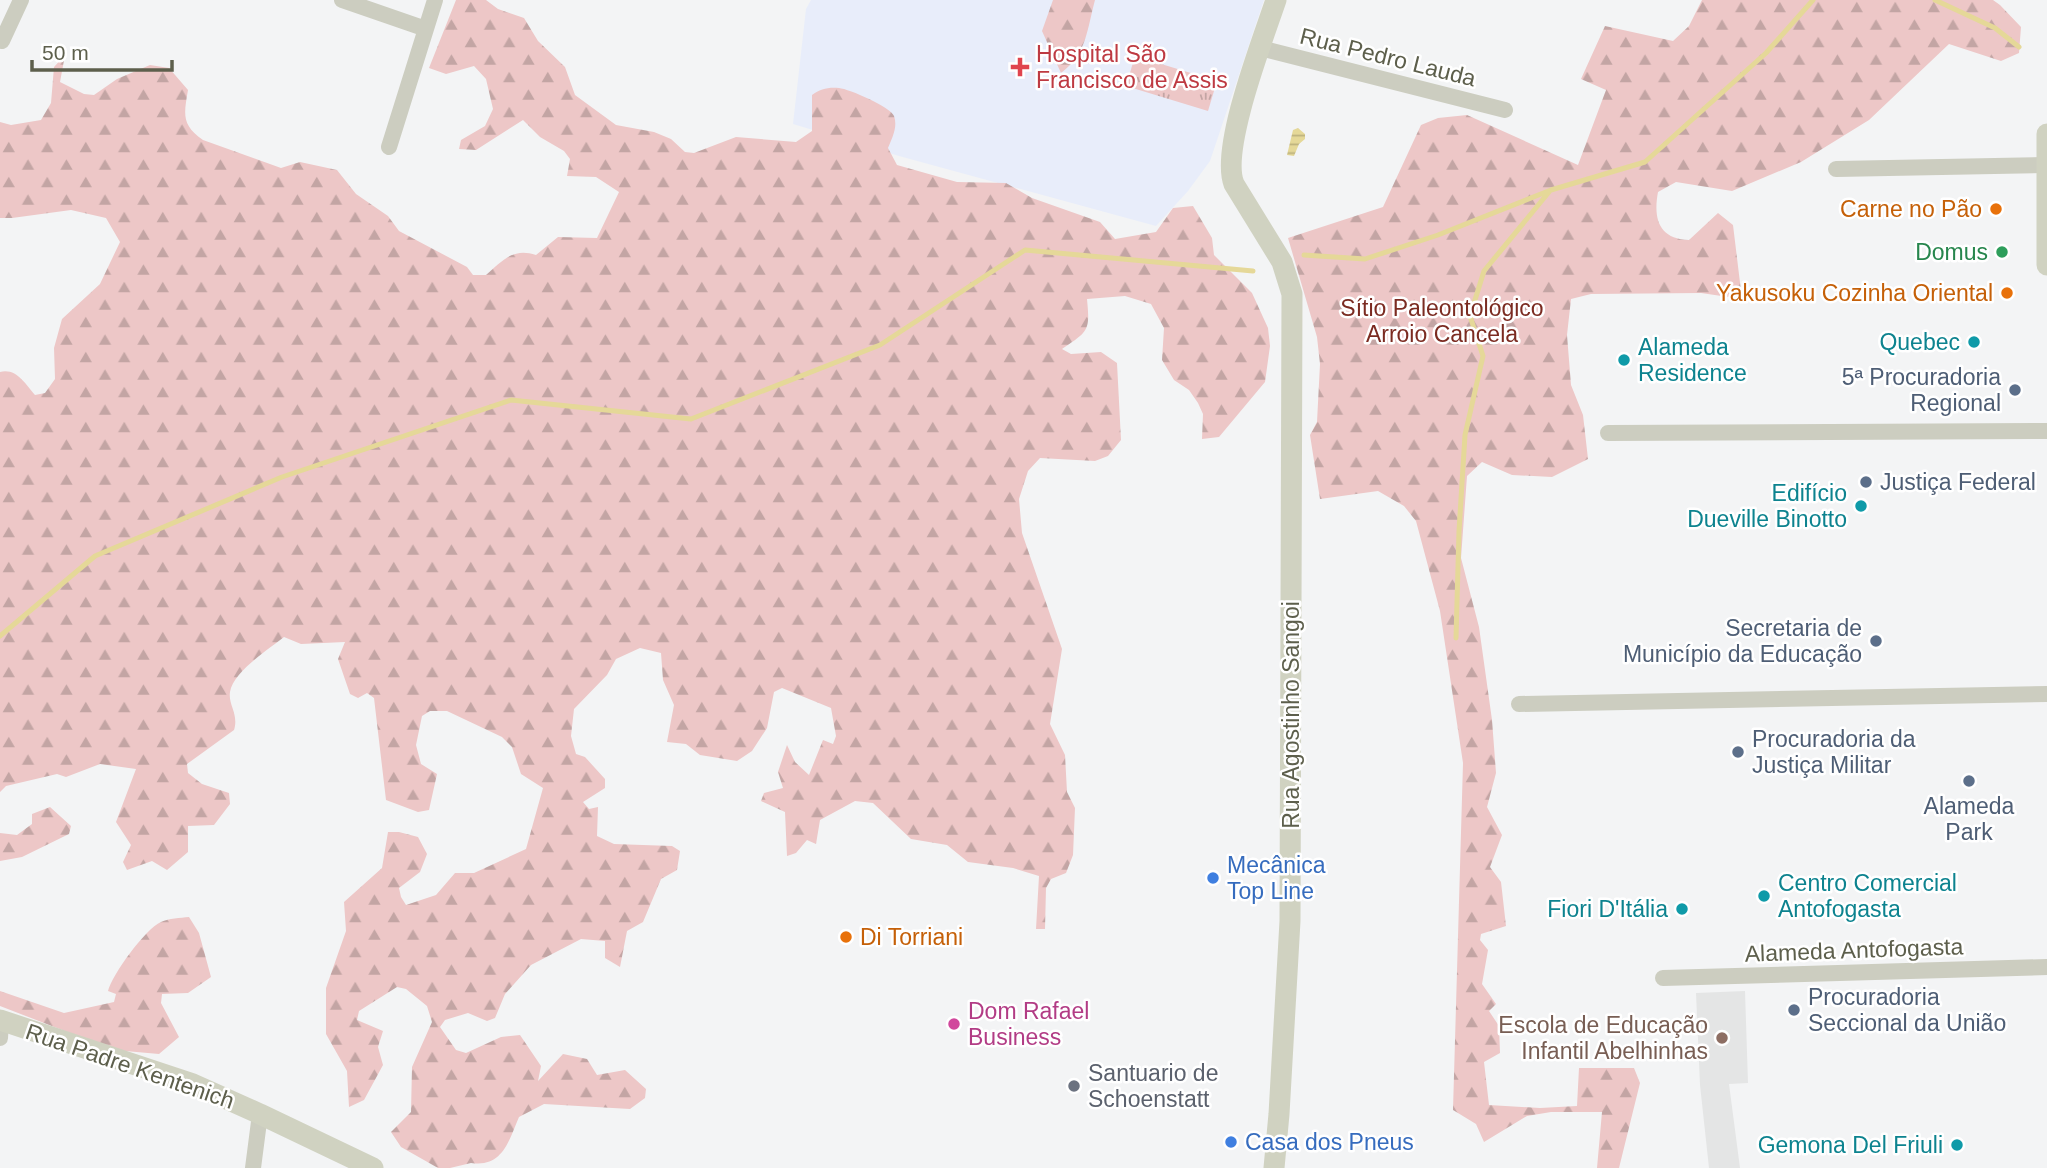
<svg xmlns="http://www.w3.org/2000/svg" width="2047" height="1168" font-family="Helvetica,sans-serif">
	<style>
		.education { fill: #e4e5e5 }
		.medical { fill: #e8edfa }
		.grass { fill: url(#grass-tufts) }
		.forest { fill: url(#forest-firs) }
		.water { fill: url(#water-rules) }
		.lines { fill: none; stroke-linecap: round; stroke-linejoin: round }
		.stream { stroke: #e5d898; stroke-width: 5 }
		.street { stroke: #cccdc0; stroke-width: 16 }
		.secondary { stroke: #d0d2c1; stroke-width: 21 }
		.health-dot { fill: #e0444e; stroke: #fff; stroke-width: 2.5 }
		.food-dot { fill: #e8710a; stroke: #fff; stroke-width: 2.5 }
		.leisure-dot { fill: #2e9e5b; stroke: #fff; stroke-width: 2.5 }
		.culture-dot { fill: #0f9aa8; stroke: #fff; stroke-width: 2.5 }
		.service-dot { fill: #5c6f8a; stroke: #fff; stroke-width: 2.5 }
		.shop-dot { fill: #3f7fe0; stroke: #fff; stroke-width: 2.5 }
		.hotel-dot { fill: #d1479c; stroke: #fff; stroke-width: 2.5 }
		.education-dot { fill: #8d6e63; stroke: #fff; stroke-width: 2.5 }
		.worship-dot { fill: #6b7280; stroke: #fff; stroke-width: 2.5 }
		.labels { text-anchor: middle; stroke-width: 5; stroke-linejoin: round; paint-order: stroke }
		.health-label { font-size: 23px; fill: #be3a42; stroke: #fff; text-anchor: start }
		.street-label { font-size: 23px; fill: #5d5f4c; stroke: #fff }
		.food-label { font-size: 23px; fill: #c56008; stroke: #fff; text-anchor: end }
		.leisure-label { font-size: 23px; fill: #27864d; stroke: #fff; text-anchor: end }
		.park-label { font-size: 23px; fill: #7b2b21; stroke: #fff }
		.culture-label { font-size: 23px; fill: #0d838f; stroke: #fff; text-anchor: end }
		.service-label { font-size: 23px; fill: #4e5e75; stroke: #fff; text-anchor: start }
		.shop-label { font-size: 23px; fill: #366cbe; stroke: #fff; text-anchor: start }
		.hotel-label { font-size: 23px; fill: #b23c85; stroke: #fff; text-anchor: start }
		.education-label { font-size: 23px; fill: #785e54; stroke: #fff; text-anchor: end }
		.worship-label { font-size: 23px; fill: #5b616d; stroke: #fff; text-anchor: start }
	</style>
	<defs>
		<pattern id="grass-tufts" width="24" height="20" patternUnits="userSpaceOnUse" patternTransform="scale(1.75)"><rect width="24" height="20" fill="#edc7c7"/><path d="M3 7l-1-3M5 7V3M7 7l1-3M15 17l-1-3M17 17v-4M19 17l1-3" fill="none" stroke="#c3a5a4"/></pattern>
		<pattern id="forest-firs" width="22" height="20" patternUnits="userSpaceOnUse" patternTransform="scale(1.75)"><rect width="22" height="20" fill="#edc7c7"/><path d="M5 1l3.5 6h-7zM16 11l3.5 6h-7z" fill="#c3a5a4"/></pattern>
		<pattern id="water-rules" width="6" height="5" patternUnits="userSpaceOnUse" patternTransform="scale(1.75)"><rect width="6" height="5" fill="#e5d898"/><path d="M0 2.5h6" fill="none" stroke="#bdb27e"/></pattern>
	</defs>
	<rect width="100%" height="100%" fill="#f3f4f5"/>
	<path class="education" d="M1745 991 1748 1083 1729 1084 1740 1168H1709L1700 1085 1696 993Z"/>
	<path class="medical" d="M811 0H1264L1210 161 1188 191 1156 226 899 156 793 124 806 9Z"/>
	<path class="grass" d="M1135 56 1217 81 1208 111 1126 86Z"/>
	<path class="forest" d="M456 0H486L498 9 524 18 538 41 565 67 575 95 616 125 654 132 671 139 685 152 694 153 736 137 796 142 812 131V95C820 89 828 87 839 88 849 89 891 107 894 116 898 127 892 138 888 148L897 165 957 182 1006 183 1032 198 1100 222 1115 239 1156 232 1173 208 1193 206 1212 238 1214 255 1252 293 1268 328 1270 346 1265 382 1219 437 1202 439 1203 414 1198 403 1189 390 1174 380 1162 360 1164 328 1151 304 1125 296 1087 299C1090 331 1089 331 1062 349L1071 354 1101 352 1117 363 1121 440 1108 456 1095 461 1040 458 1028 471 1019 499 1022 533 1062 649 1050 724 1065 755 1067 792 1075 808 1073 855 1066 873 1051 879 1046 888 1045 929H1036L1039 876 1013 868 968 862 947 845 911 839 873 803 855 801 820 820 816 844 807 840 796 853 787 856 785 812 761 801 764 793 783 788 778 772 787 745 795 762 809 775 823 740 833 744 836 736 831 708 782 688 774 692 767 728 752 751 737 761 700 755 686 744 667 742 674 705 663 680 661 653 640 648 616 659 607 675 574 709 571 736 576 754 585 757 605 779V788L583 802 589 809 598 807 597 836 614 844 672 846 680 851 677 870 661 879 643 922 627 931 620 967 605 958V941L581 939 531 965 505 994 495 1018 487 1021 468 1013 445 1020 440 1027 456 1050 466 1053 501 1037 520 1035 541 1066 538 1081 563 1054 587 1059 597 1075 625 1070 646 1089 645 1098 630 1109 544 1104 519 1117C509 1140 503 1168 471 1163L450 1168H438L401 1147 391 1132 411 1112 412 1067 432 1022 427 1006 406 989 397 987 359 1011 357 1020 383 1031 378 1047 383 1065 364 1100 349 1107 347 1071 326 1034V988L346 931 344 902 382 868 388 832H399L418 837 427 854 420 872 399 888 401 897 406 905 436 895 455 873H474L526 849 543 788 521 774 512 747 502 737 447 711H430L422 716 416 745 421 764 437 774 429 810 418 812 386 800 374 698 367 693 358 698 350 694 338 659 345 642 301 644 284 637C269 649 233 672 230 692 228 705 239 714 234 730L187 764 188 773 202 784 229 793 230 804 214 825 188 826V852L167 870 152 861 127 870 123 862 131 845 116 822 136 769 100 764 66 777 57 774 6 786 0 792V372C17 368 25 384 35 395L45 393 55 379 54 348 62 319 100 284 120 242 106 218 71 210 12 218H0V122L11 125 41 120 51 103 54 67 65 55 60 82 84 94 94 95 117 79 150 65 169 68 188 90C184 114 181 125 203 140L281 168 300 162 337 170 356 194 388 216 399 231 467 267 473 275H486C502 261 513 247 536 255L558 237 597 238 619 192 596 177 567 176 570 159 564 151 540 137 523 120 476 150 459 149 461 140 485 126 493 109 486 79 474 66 446 74 429 68Z
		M1053 0H1095C1087 29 1087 54 1061 73L1042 31Z
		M1702 0H1993L2000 5 2021 27 2019 53 2001 61 1949 44 1869 120 1801 162 1732 191 1676 182 1658 192C1653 219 1659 239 1689 240L1718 213 1733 225 1742 299 1701 293 1591 294 1571 299 1567 335 1571 385 1583 415 1588 459 1552 477 1512 475 1482 462 1467 476 1461 558 1479 627 1492 720 1496 773 1487 807 1502 835 1490 867 1501 882 1506 926 1481 934 1480 940 1488 950 1482 984 1496 1004 1489 1011 1499 1026 1500 1053 1484 1062 1489 1105 1540 1108 1577 1106 1579 1068H1634L1640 1083 1619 1168H1597L1602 1112H1551L1527 1116 1484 1142 1476 1124 1453 1110 1463 763 1440 611 1416 521 1404 506 1378 491 1320 499 1310 435 1317 422 1320 364 1317 337 1288 238 1383 207 1421 125 1438 118 1467 115 1578 165 1606 90 1581 79 1605 26 1673 41 1689 26Z
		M50 807 71 826 69 834 22 857 0 861V833L17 835 32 824V814Z
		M189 917 199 933 211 977 188 993 162 994 161 1003 179 1037 159 1054 114 1050 0 1006V991L64 1013 114 1002 116 994 108 991C112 975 145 929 161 922 169 918 180 918 189 917Z"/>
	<path class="water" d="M1298 128 1305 134V139L1299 144 1294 156 1287 155 1293 130Z"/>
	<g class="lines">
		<path class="stream" d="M1935 0 1995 28 2019 47
			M1304 255 1365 259 1438 235 1551 190 1645 162 1766 53 1813 0
			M0 636 95 556 282 477 511 400 691 419 880 345 1025 250 1253 271
			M1456 638 1459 531 1465 435 1483 356 1470 316 1484 271 1549 192"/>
		<path class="street" d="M342 0 426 29
			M2 41 21 0
			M1260 48 1505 110
			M389 147 435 0
			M1836 169 2046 165
			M1608 433 2047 431
			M1519 704 2047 694
			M1663 978 2047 967
			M0 1038 1 1021
			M253 1168 260 1114"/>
		<path class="secondary" d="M2047 134V265
			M0 1020 193 1084 260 1114 373 1168
			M1274 1168 1279 1114 1290 921 1292 294 1282 262 1234 184C1220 149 1263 39 1276 0"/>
	</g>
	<path class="health-dot" d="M1016.5 56.5h7v7h7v7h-7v7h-7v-7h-7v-7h7z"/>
	<g class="food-dot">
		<circle cx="1996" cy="209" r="7"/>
		<circle cx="2007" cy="293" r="7"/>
		<circle cx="846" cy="937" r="7"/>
	</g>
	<circle class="leisure-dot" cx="2002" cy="252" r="7"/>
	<g class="culture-dot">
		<circle cx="1974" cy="342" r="7"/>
		<circle cx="1624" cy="360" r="7"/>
		<circle cx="1861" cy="506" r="7"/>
		<circle cx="1764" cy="896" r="7"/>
		<circle cx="1682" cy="909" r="7"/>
		<circle cx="1957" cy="1145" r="7"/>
	</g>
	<g class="service-dot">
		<circle cx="2015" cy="390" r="7"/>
		<circle cx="1866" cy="482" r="7"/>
		<circle cx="1876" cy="641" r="7"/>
		<circle cx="1738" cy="752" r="7"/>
		<circle cx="1969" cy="781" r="7"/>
		<circle cx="1794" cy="1010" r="7"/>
	</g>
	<g class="shop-dot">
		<circle cx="1213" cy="878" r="7"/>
		<circle cx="1231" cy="1142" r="7"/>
	</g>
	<circle class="hotel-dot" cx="954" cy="1024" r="7"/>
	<circle class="education-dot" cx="1722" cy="1038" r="7"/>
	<circle class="worship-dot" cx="1074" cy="1086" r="7"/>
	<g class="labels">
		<g class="health-label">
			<text x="1036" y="62">Hospital São<tspan x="1036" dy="26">Francisco de Assis</tspan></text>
		</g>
		<g class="street-label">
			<text transform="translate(1388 57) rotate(14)" y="8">Rua Pedro Lauda</text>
			<text transform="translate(1291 715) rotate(-90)" y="8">Rua Agostinho Sangoi</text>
			<text transform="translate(1854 950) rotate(-2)" y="8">Alameda Antofogasta</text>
			<text transform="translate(130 1066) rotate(19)" y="8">Rua Padre Kentenich</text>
		</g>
		<g class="food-label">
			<text x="1982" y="217">Carne no Pão</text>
			<text x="1993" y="301">Yakusoku Cozinha Oriental</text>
			<text x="860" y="945" text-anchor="start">Di Torriani</text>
		</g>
		<g class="leisure-label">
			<text x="1988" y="260">Domus</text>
		</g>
		<g class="park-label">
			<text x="1442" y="316">Sítio Paleontológico<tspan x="1442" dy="26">Arroio Cancela</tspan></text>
		</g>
		<g class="culture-label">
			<text x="1960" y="350">Quebec</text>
			<text x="1638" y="355" text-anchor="start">Alameda<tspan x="1638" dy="26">Residence</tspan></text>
			<text x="1847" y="501">Edifício<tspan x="1847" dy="26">Dueville Binotto</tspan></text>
			<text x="1778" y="891" text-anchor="start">Centro Comercial<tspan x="1778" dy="26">Antofogasta</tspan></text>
			<text x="1668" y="917">Fiori D'Itália</text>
			<text x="1943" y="1153">Gemona Del Friuli</text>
		</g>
		<g class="service-label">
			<text x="2001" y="385" text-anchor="end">5ª Procuradoria<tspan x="2001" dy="26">Regional</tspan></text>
			<text x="1880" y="490">Justiça Federal</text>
			<text x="1862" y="636" text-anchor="end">Secretaria de<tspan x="1862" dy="26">Município da Educação</tspan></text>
			<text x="1752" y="747">Procuradoria da<tspan x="1752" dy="26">Justiça Militar</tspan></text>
			<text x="1969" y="814" text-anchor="middle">Alameda<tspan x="1969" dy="26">Park</tspan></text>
			<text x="1808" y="1005">Procuradoria<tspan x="1808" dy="26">Seccional da União</tspan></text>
		</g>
		<g class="shop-label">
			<text x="1227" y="873">Mecânica<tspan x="1227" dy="26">Top Line</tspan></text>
			<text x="1245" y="1150">Casa dos Pneus</text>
		</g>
		<g class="hotel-label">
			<text x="968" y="1019">Dom Rafael<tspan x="968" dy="26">Business</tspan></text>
		</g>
		<g class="education-label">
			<text x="1708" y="1033">Escola de Educação<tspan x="1708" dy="26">Infantil Abelhinhas</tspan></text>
		</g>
		<g class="worship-label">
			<text x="1088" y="1081">Santuario de<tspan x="1088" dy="26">Schoenstatt</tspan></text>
		</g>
	</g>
	<path d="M32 60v10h140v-10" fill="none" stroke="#5d5f4c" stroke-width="3.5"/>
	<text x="42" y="60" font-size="21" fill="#5d5f4c" stroke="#ffffff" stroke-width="5" paint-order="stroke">50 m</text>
</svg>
